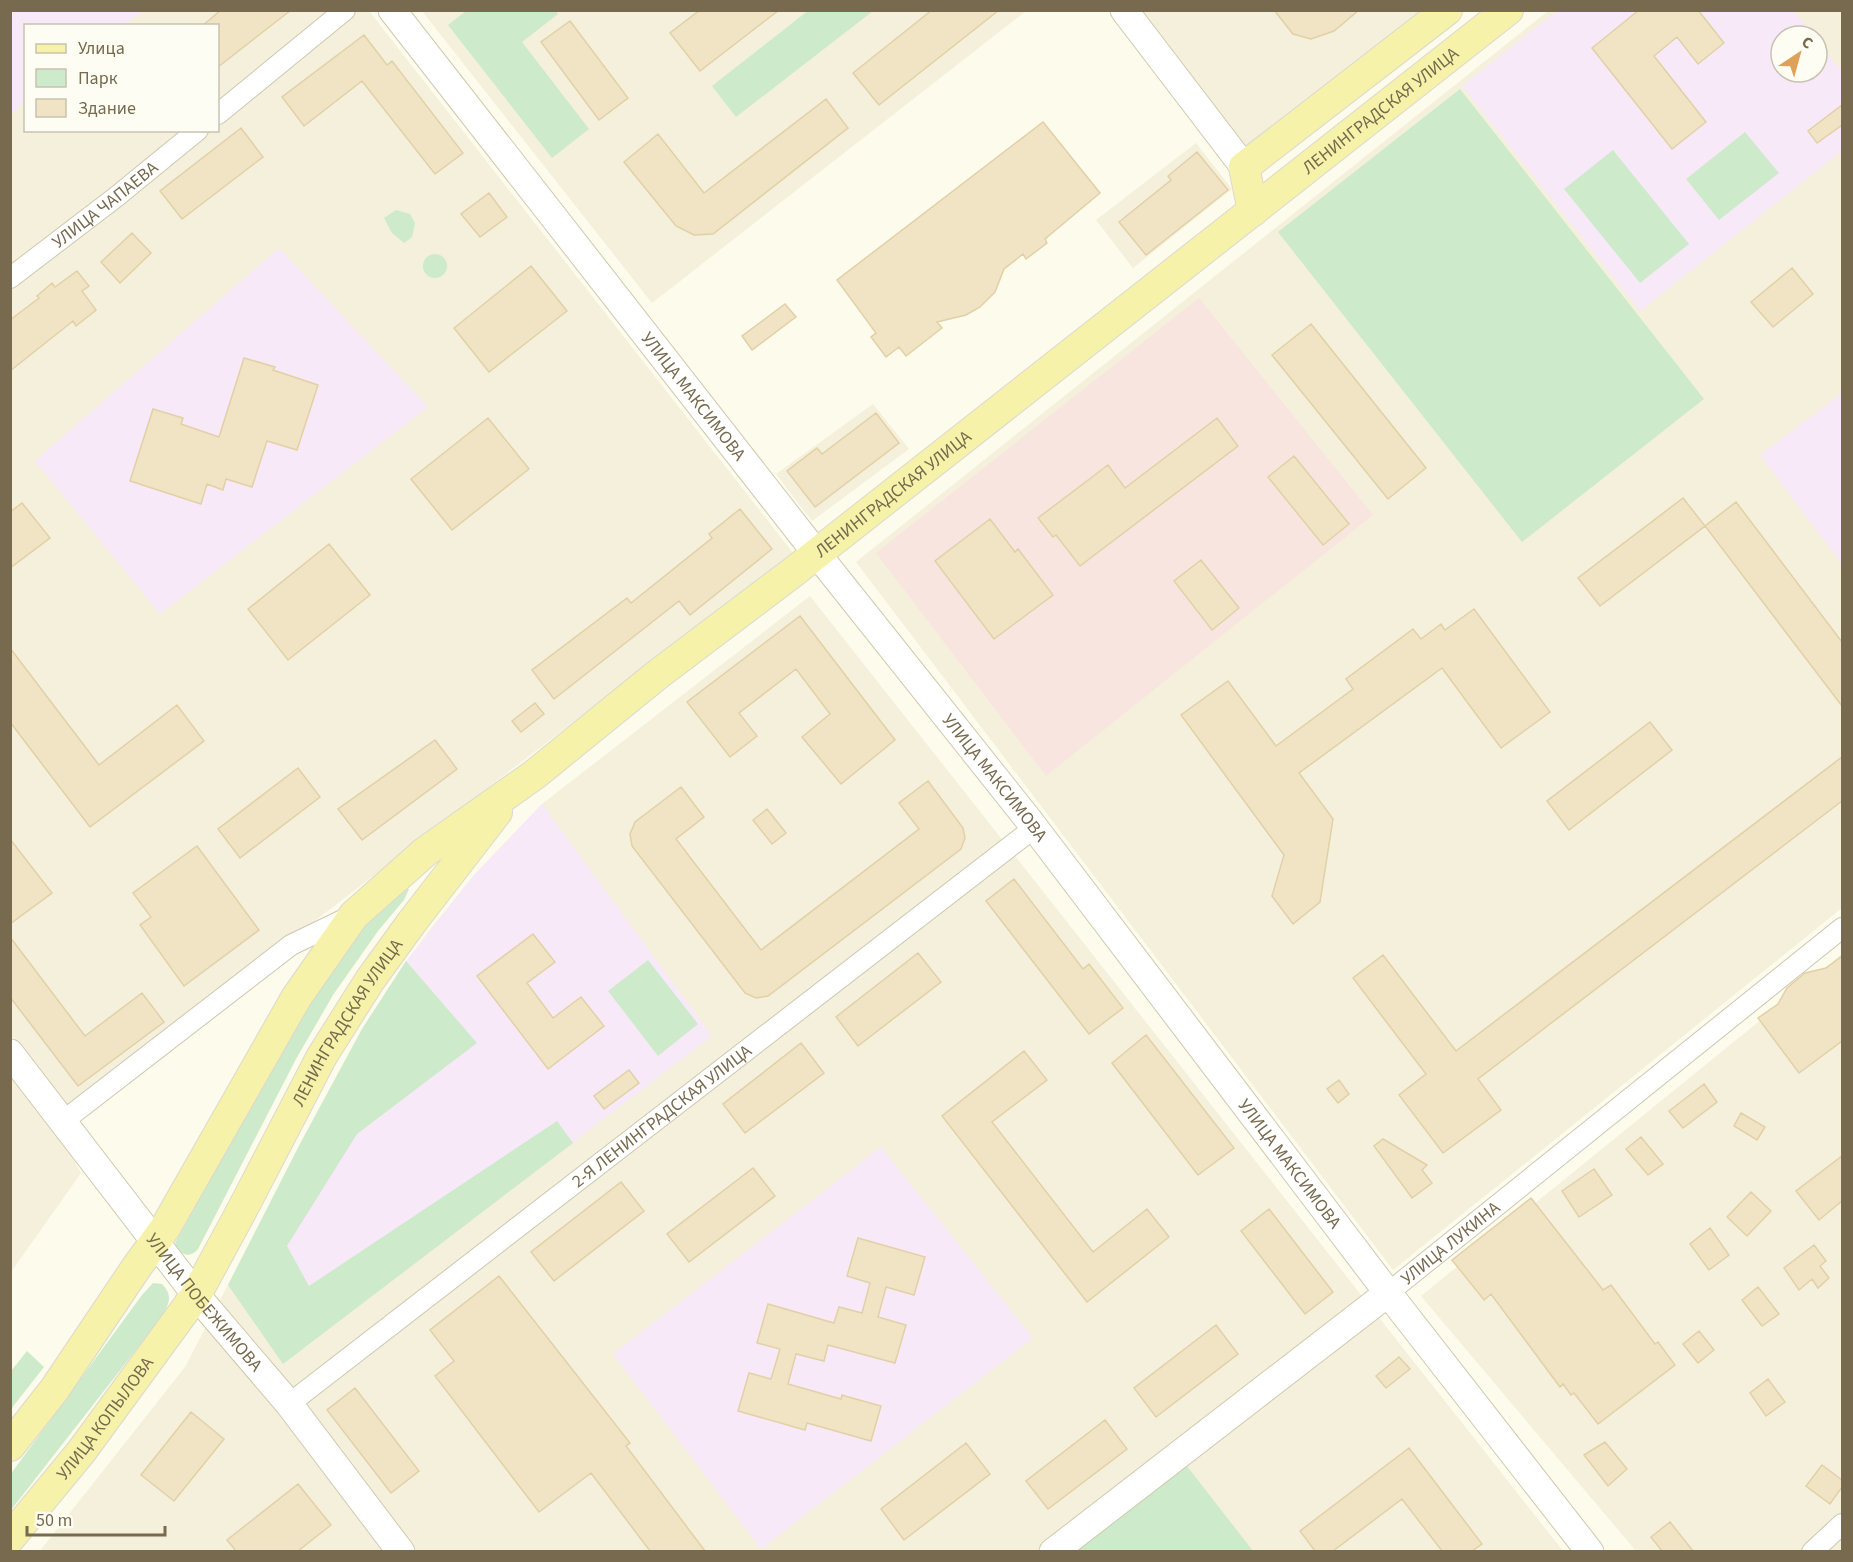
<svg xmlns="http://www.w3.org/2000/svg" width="1853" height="1562" font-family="'Source Sans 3',sans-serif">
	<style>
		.residential { fill: #f4f0db; fill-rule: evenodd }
		.education { fill: #f8e9f9 }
		.medical { fill: #f9e5e0 }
		.green { fill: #cdeaca }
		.building { fill: #f0e4c5; stroke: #e2d0a6; stroke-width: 1.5 }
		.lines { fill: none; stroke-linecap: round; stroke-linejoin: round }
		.street-casing { stroke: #cec7b1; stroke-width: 22 }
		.secondary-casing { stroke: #d1c9af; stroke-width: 29 }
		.primary-casing { stroke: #dcd8d1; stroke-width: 32 }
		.street { stroke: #fff; stroke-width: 20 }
		.secondary { stroke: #fff; stroke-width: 27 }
		.primary { stroke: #f7f2a9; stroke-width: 30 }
		.labels { text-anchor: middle; stroke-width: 4.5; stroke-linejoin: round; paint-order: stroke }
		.street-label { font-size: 18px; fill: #776a4f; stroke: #fefdf3 }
	</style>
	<rect width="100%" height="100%" fill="#fcfbec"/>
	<path class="residential" d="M11 11H369L793 553 69 1110 11 1035ZM26 26H218V130H26Z
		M422 11H1026L652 303Z
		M1135 11H1421L1244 151Z
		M1548 11H1842V908L1393 1270 856 562ZM1781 36H1817V72H1781Z
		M1196 143 1232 189 1133 268 1096 220Z
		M873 404 909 449 812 521 776 474Z
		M810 596 1563 1551 39 1552 185 1367 362 1029 428 932 474 875 542 804Z
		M1842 954V1551H1636L1421 1296Z
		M11 1070 50 1120 81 1173 11 1272Z"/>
	<path class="education" d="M11 10H144V11L124 25 26 26 25 102 11 114Z
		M1557 11H1794L1814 36H1781V72H1817V40L1842 72V151L1640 311 1462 86Z
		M279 248 428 407 160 614 35 461Z
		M1842 393V564L1760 455Z
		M542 804 712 1036 283 1364 228 1285 301 1142 362 1029 406 961 474 875Z
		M881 1147 1033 1338 761 1549 613 1354Z"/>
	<path class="medical" d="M1199 298 1373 515 1046 776 876 553Z"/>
	<path class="green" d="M809 10 873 11 736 117 712 86Z
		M466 11H556L558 14 522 42 589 129 552 158 448 25Z
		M1460 89 1704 399 1522 542 1278 232Z
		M1745 132 1779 173 1719 220 1686 179Z
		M1613 150 1689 244 1640 283 1564 189Z
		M396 210 410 214 415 223 412 237 404 243 392 233 384 218Z
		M423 266a12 12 0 1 1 24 0a12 12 0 1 1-24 0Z
		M405 887 409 889 404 900 378 931 333 995 296 1059 198 1249C190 1259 179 1255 175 1243L296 1023 357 934 395 892Z
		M648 960 698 1024 658 1056 608 991Z
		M406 961 477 1043 357 1134 287 1246 309 1286 557 1121 573 1143 283 1364 228 1285 301 1142 362 1029Z
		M153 1283 162 1284C172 1295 170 1300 164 1314L11 1510 10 1475 142 1295Z
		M27 1351 44 1367 11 1409V1371Z
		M1183 1461 1253 1551 1066 1552Z"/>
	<path class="building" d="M221 10H291L218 67V26H202Z
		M700 10H779L700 71 670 33Z
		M932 10H999L879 105 853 73Z
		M1274 10H1359L1334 31 1311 39 1293 34Z
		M1639 10H1698L1724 43 1698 64 1677 37 1654 56 1706 122 1672 149 1592 48Z
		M570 21 628 98 599 120 541 42Z
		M364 35 387 65 392 61 463 153 435 174 362 81 304 126 282 97Z
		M826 99 848 128 713 234 694 235 676 226 624 162 658 134 704 193Z
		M1842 105V125L1817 143 1808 131Z
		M1043 122 1100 193 1045 239 1047 243 1026 259 1023 254 1004 269 995 292 980 307 966 315 937 322 942 328 906 356 899 347 886 357 871 337 876 333 837 280Z
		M241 128 263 157 182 219 160 191Z
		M1197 152 1228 190 1146 255 1119 222 1171 180 1168 176Z
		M489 193 507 217 480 237 461 214Z
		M132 233 151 253 120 283 101 262Z
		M531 266 567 311 489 372 454 328Z
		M1792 268 1813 294 1773 327 1751 302Z
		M77 271 89 286 82 291 96 310 76 326 73 321 10 371V320L39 298 37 296 52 283 55 287Z
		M785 304 796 317 752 350 742 336Z
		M1311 324 1426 468 1388 499 1272 355Z
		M244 358 275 367 273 370 318 385 297 450 267 441 252 487 226 479 223 490 207 484 201 504 130 481 153 409 183 418 181 424 219 437Z
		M876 413 899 443 815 507 787 471 817 448 822 454Z
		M488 418 529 469 452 530 411 479Z
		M1217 418 1238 446 1080 566 1056 535 1053 537 1038 518 1108 465 1125 488Z
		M1294 456 1349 524 1323 545 1268 477Z
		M1683 498 1705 526 1600 606 1578 578Z
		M1736 502 1842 642V706L1705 526Z
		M22 503 50 538 10 568V512Z
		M740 509 772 549 690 615 679 601 554 699 532 670 627 598 631 603 712 538 709 534Z
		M990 519 1015 552 1018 549 1053 595 994 639 935 561Z
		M329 544 370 595 288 660 248 609Z
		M1201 560 1239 608 1212 630 1174 581Z
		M1474 609 1550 712 1501 748 1442 668 1299 773 1333 819 1320 902 1293 924 1272 896 1284 855 1181 715 1228 681 1276 746 1353 689 1346 679 1413 629 1421 639 1441 624 1445 630Z
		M800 616 895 740 841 784 802 737 830 714 796 669 739 713 757 736 730 757 687 702Z
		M10 648 99 765 177 705 204 741 90 827 10 722Z
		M535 703 544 714 521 732 512 721Z
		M1650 722 1672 750 1569 830 1547 801Z
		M435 740 457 769 362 840 338 809Z
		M1842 757V801L1478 1079 1501 1110 1443 1153 1399 1095 1426 1074 1353 978 1383 955 1456 1051Z
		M298 768 320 797 240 858 218 829Z
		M928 781 963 828 965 838 961 849 768 996 756 998 745 993 632 846 630 834 635 822 681 787 704 817 676 839 761 950 919 829 899 803Z
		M767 809 786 833 772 844 753 820Z
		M10 839 52 893 10 924Z
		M197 846 259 930 184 986 140 925 151 917 133 893Z
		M1014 879 1083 969 1089 964 1123 1008 1089 1034 986 901Z
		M533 934 555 962 527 983 553 1018 581 997 604 1026 548 1069 477 976Z
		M10 937 85 1036 142 993 164 1022 78 1086 10 997Z
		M918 953 941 982 858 1046 836 1017Z
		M1842 956V1041L1799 1073 1758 1018 1778 1004 1787 988 1805 973 1826 968Z
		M1146 1035 1234 1148 1198 1175 1112 1063Z
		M801 1043 824 1073 745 1133 723 1104Z
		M1024 1051 1047 1080 992 1122 1093 1252 1147 1209 1169 1237 1087 1302 942 1116Z
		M629 1070 639 1083 604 1109 594 1096Z
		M1339 1080 1349 1094 1338 1103 1327 1089Z
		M1704 1084 1717 1102 1683 1128 1669 1111Z
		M1741 1113 1765 1127 1757 1140 1734 1126Z
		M1641 1137 1663 1164 1648 1175 1626 1149Z
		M1383 1139 1427 1165 1422 1170 1432 1183 1412 1198 1374 1146Z
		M1842 1156V1201L1819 1220 1796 1191Z
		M753 1168 775 1196 689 1262 667 1234Z
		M1594 1169 1612 1195 1579 1217 1562 1191Z
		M621 1182 644 1211 554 1281 531 1252Z
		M1751 1192 1771 1211 1747 1236 1727 1217Z
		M1531 1198 1603 1290 1611 1285 1655 1344 1658 1342 1675 1365 1598 1424 1574 1393 1571 1395 1563 1384 1560 1387 1491 1294 1484 1300 1452 1260Z
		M1269 1209 1333 1292 1305 1314 1241 1231Z
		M1710 1228 1729 1255 1709 1270 1690 1244Z
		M858 1238 925 1257 914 1295 886 1287 878 1317 906 1325 895 1363 828 1345 824 1361 796 1354 788 1384 841 1399 842 1395 845 1396 881 1406 871 1441 807 1423 805 1430 738 1411 749 1373 771 1379 780 1349 757 1343 768 1304 834 1323 839 1307 862 1313 870 1283 847 1276Z
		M1814 1245 1826 1261 1820 1266 1829 1278 1818 1288 1812 1279 1799 1290 1784 1268Z
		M499 1276 630 1443 626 1446 705 1551H650L591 1473 539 1512 435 1376 454 1361 430 1330Z
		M1758 1287 1779 1314 1762 1326 1742 1300Z
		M1216 1325 1238 1354 1156 1417 1134 1388Z
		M1699 1331 1714 1350 1698 1363 1683 1344Z
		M1399 1357 1410 1369 1386 1388 1376 1376Z
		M1768 1379 1785 1402 1766 1416 1750 1393Z
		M355 1388 419 1471 391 1493 327 1410Z
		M191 1412 224 1439 174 1501 141 1475Z
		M1105 1420 1127 1449 1048 1509 1026 1481Z
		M1605 1442 1627 1469 1608 1486 1584 1455Z
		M966 1443 990 1474 904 1540 881 1509Z
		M1409 1448 1482 1544 1472 1551H1442L1402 1499 1333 1551H1315L1300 1531Z
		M1822 1465 1842 1480V1487L1830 1504 1806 1486Z
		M298 1484 331 1525 298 1551H236L227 1540Z
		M1670 1522 1693 1551H1662L1651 1537Z"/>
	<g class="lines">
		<g class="street-casing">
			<g id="street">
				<path d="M218 114 345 10"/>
				<path id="s1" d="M10 278 116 197 198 130"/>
				<path d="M62 1122 291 945 349 917"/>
				<path id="s2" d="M1388 1293 1842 928"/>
				<path id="s3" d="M289 1404 1034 828"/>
				<path d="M1812 1552 1842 1524"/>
			</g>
		</g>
		<g class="secondary-casing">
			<g id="secondary">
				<path id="s4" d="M392 10 802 535 1028 819 1388 1293 1590 1552"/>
				<path d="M1124 10 1244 167"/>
				<path id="s5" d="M10 1053 196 1295 289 1404 401 1552"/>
				<path d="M1053 1552 1388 1293"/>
			</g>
		</g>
		<g class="primary-casing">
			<g id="primary">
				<path d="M1253 211 1244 167 1447 10"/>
				<path id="s6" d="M10 1446 54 1390 136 1268 165 1228 296 998 354 915 425 852 534 775 657 675 792 573 1508 10"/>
				<path id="s7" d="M10 1538 81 1452 196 1295 242 1210 322 1056 370 980 412 922 497 812"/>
			</g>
		</g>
		<use href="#street" class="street"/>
		<use href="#secondary" class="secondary"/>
		<use href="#primary" class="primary"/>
	</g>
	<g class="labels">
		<g class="street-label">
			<text dy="6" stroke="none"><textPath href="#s6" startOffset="1938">ЛЕНИНГРАДСКАЯ УЛИЦА</textPath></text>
			<text dy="6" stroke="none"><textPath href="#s1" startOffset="120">УЛИЦА ЧАПАЕВА</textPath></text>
			<text dy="6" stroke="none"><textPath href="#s4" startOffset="490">УЛИЦА МАКСИМОВА</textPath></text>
			<text dy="6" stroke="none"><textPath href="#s6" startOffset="1318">ЛЕНИНГРАДСКАЯ УЛИЦА</textPath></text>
			<text dy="6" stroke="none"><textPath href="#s4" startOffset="976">УЛИЦА МАКСИМОВА</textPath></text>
			<text dy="6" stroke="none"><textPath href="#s7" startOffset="618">ЛЕНИНГРАДСКАЯ УЛИЦА</textPath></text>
			<text dy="6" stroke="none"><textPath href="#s3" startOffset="471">2-Я ЛЕНИНГРАДСКАЯ УЛИЦА</textPath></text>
			<text dy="6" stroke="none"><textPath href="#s4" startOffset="1462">УЛИЦА МАКСИМОВА</textPath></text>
			<text dy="6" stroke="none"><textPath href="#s2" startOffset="80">УЛИЦА ЛУКИНА</textPath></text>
			<text dy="6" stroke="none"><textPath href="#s5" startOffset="316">УЛИЦА ПОБЕЖИМОВА</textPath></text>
			<text dy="6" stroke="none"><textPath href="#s7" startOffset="153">УЛИЦА КОПЫЛОВА</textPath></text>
		</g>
	</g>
	<rect width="1853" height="1562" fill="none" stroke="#776a4f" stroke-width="24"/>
	<rect x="24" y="24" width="195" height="108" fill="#fefdf3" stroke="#c8c2b1" stroke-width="1.5"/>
	<rect x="36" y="44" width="30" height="9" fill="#f7f2a9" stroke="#c8c2b1" stroke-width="1.5"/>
	<text x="78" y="54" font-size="18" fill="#776a4f">Улица</text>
	<rect x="36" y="69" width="30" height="18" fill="#cdeaca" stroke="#c8c2b1" stroke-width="1.5"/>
	<text x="78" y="84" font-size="18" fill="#776a4f">Парк</text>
	<rect x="36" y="99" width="30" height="18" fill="#f0e4c5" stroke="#c8c2b1" stroke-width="1.5"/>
	<text x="78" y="114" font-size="18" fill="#776a4f">Здание</text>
	<g transform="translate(1799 54) rotate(36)"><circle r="28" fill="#fefdf3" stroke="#c8c2b1" stroke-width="1.5"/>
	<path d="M0-4.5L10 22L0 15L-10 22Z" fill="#dfa158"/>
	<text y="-9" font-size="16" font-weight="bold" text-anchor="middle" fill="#776a4f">С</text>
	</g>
	<path d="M27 1526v9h138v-9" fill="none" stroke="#776a4f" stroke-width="3"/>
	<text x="36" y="1526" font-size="18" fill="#776a4f" stroke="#fefdf3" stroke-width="4.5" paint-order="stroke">50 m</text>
</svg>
